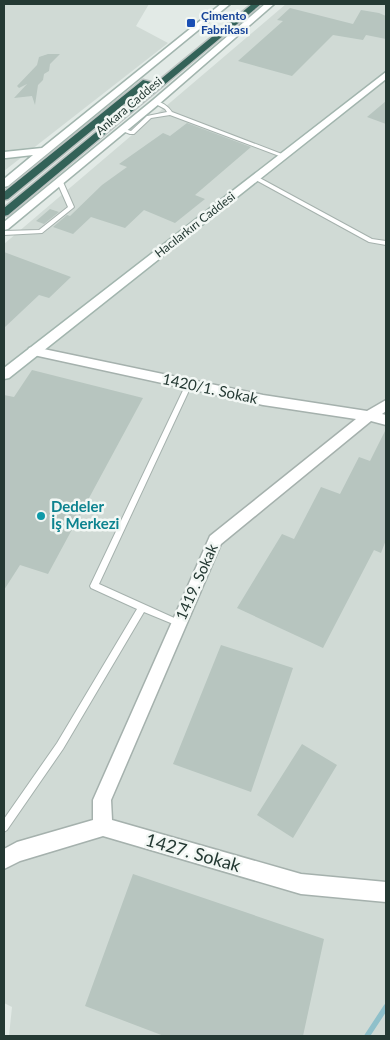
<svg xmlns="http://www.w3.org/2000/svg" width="390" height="1040" font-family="Lato,sans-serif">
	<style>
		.built { fill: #d0dad5 }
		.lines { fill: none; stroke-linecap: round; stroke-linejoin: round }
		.stream { stroke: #8fc0ca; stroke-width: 5.5 }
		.building { fill: #b7c5bf }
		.lane-casing { stroke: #a5b1ad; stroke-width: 2 }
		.street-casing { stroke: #a5b1ad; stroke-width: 3 }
		.secondary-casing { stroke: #a2b5ae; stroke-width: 3 }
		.highway-casing { stroke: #bdc4c2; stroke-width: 3 }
		.lane { fill: #fff; fill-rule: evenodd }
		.street { fill: #fff; fill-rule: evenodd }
		.secondary { fill: #fff; fill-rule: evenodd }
		.highway { fill: #336258; fill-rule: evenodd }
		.transit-dot { fill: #1a4fb4; stroke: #f2f7f4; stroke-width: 2 }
		.culture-dot { fill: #0f9aa8; stroke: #f2f7f4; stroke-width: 2 }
		.labels { text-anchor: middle; stroke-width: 5; stroke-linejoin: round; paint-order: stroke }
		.far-transit-label { font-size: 12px; font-weight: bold; fill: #164399; stroke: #f2f7f4; text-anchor: start }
		.far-street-label { font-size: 12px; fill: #243933; stroke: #f2f7f4 }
		.street-label { font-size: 15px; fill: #243933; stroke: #f2f7f4 }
		.culture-label { font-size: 15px; font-weight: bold; fill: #0d838f; stroke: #f2f7f4; text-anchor: start }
		.near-street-label { font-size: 18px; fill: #243933; stroke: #f2f7f4 }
	</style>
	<rect width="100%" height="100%" fill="#e2eae6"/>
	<path class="built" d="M4 4H149L136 26 168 43 4 171Z
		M286 4H386V1036H9L12 1007 4 1003V244Z"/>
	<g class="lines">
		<path class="stream" d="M367 1036 386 1007"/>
	</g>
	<path class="building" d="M290 8 353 24 361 10 379 13 386 16V39L366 35 363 40 333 35 292 76 238 61 283 21 277 20Z
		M48 54H60L50 64 49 71 44 74 43 80 38 85 35 105 32 96 14 98 27 84 19 88 17 86 37 65 39 57Z
		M386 101V124L367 117Z
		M187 123 251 147 195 195 205 199 175 223 144 210 125 228 91 217 73 234 53 227 67 215 70 216 102 185 127 167 119 164 163 133 170 136Z
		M50 209 59 212 44 224 36 221Z
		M4 252 71 277 49 298 39 295 4 328Z
		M32 370 143 398 48 574 20 565 4 590V395L14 397Z
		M386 429V540L381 553 374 550 323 648 237 608 282 534 294 539 321 487 340 494 359 457 370 461Z
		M221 645 293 668 251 792 173 764Z
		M302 744 337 765 293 838 257 815Z
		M133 874 324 939 303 1036H164L85 1006Z"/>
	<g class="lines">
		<g class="lane-casing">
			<path id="lane" d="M154 101C161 101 168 106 172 112L287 156 282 157 170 115 151 118 134 134H130L120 130V129L122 128 131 131 147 116 167 112 165 109 154 103Z
				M256 176 372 239 386 241V245L369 242 254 179V177Z
				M60 180 63 182 74 207 73 208 42 233 4 235V231L39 230 68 207 57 182Z
				M187 382H189L192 384 99 584 181 621 182 623 181 625 178 626 144 612 63 749 7 830 4 832V819L57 743 137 609 91 588 90 586Z"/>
		</g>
		<g class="street-casing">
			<path id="street" d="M34 347 263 395 367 411 386 400V411L382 414 386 415V425L371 421 221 544 111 800 112 820 301 874 386 882V902L301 894 103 836 20 861 4 869V849L17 842 93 820V800L210 536 356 419 263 405 29 354 28 351 29 348Z"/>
		</g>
		<g class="secondary-casing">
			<path id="secondary" d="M221 4H230L8 186 4 187V179L33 155 6 158H4V152L42 148Z
				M265 4H274L159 104 8 229 4 230V222L153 100Z
				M386 72V79L9 378 4 379V368Z"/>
		</g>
		<g class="highway-casing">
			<path id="highway" d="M252 4H261L8 215 4 216V208Z
				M143 80 151 82 8 199 4 200V192Z"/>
		</g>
		<use href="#lane" class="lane"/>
		<use href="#street" class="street"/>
		<use href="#secondary" class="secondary"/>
		<use href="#highway" class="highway"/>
	</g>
	<rect class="transit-dot" x="186" y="18" width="10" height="10" rx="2.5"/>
	<circle class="culture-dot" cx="41" cy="516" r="5"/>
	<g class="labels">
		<g class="far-transit-label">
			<text x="201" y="20">Çimento<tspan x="201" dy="14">Fabrikası</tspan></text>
		</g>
		<g class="far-street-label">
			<text transform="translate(129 106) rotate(-40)" y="4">Ankara Caddesi</text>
			<text transform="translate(195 225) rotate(-38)" y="4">Hacılarkırı Caddesi</text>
		</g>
		<g class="street-label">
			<text transform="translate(210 389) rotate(12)" y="5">1420/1. Sokak</text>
			<text transform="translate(197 582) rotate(-66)" y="5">1419. Sokak</text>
		</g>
		<g class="culture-label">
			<text x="51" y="512">Dedeler<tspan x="51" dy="17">İş Merkezi</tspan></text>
		</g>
		<g class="near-street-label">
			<text transform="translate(193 853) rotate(16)" y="6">1427. Sokak</text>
		</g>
	</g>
	<rect width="390" height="1040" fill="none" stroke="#243933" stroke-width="10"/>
</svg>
